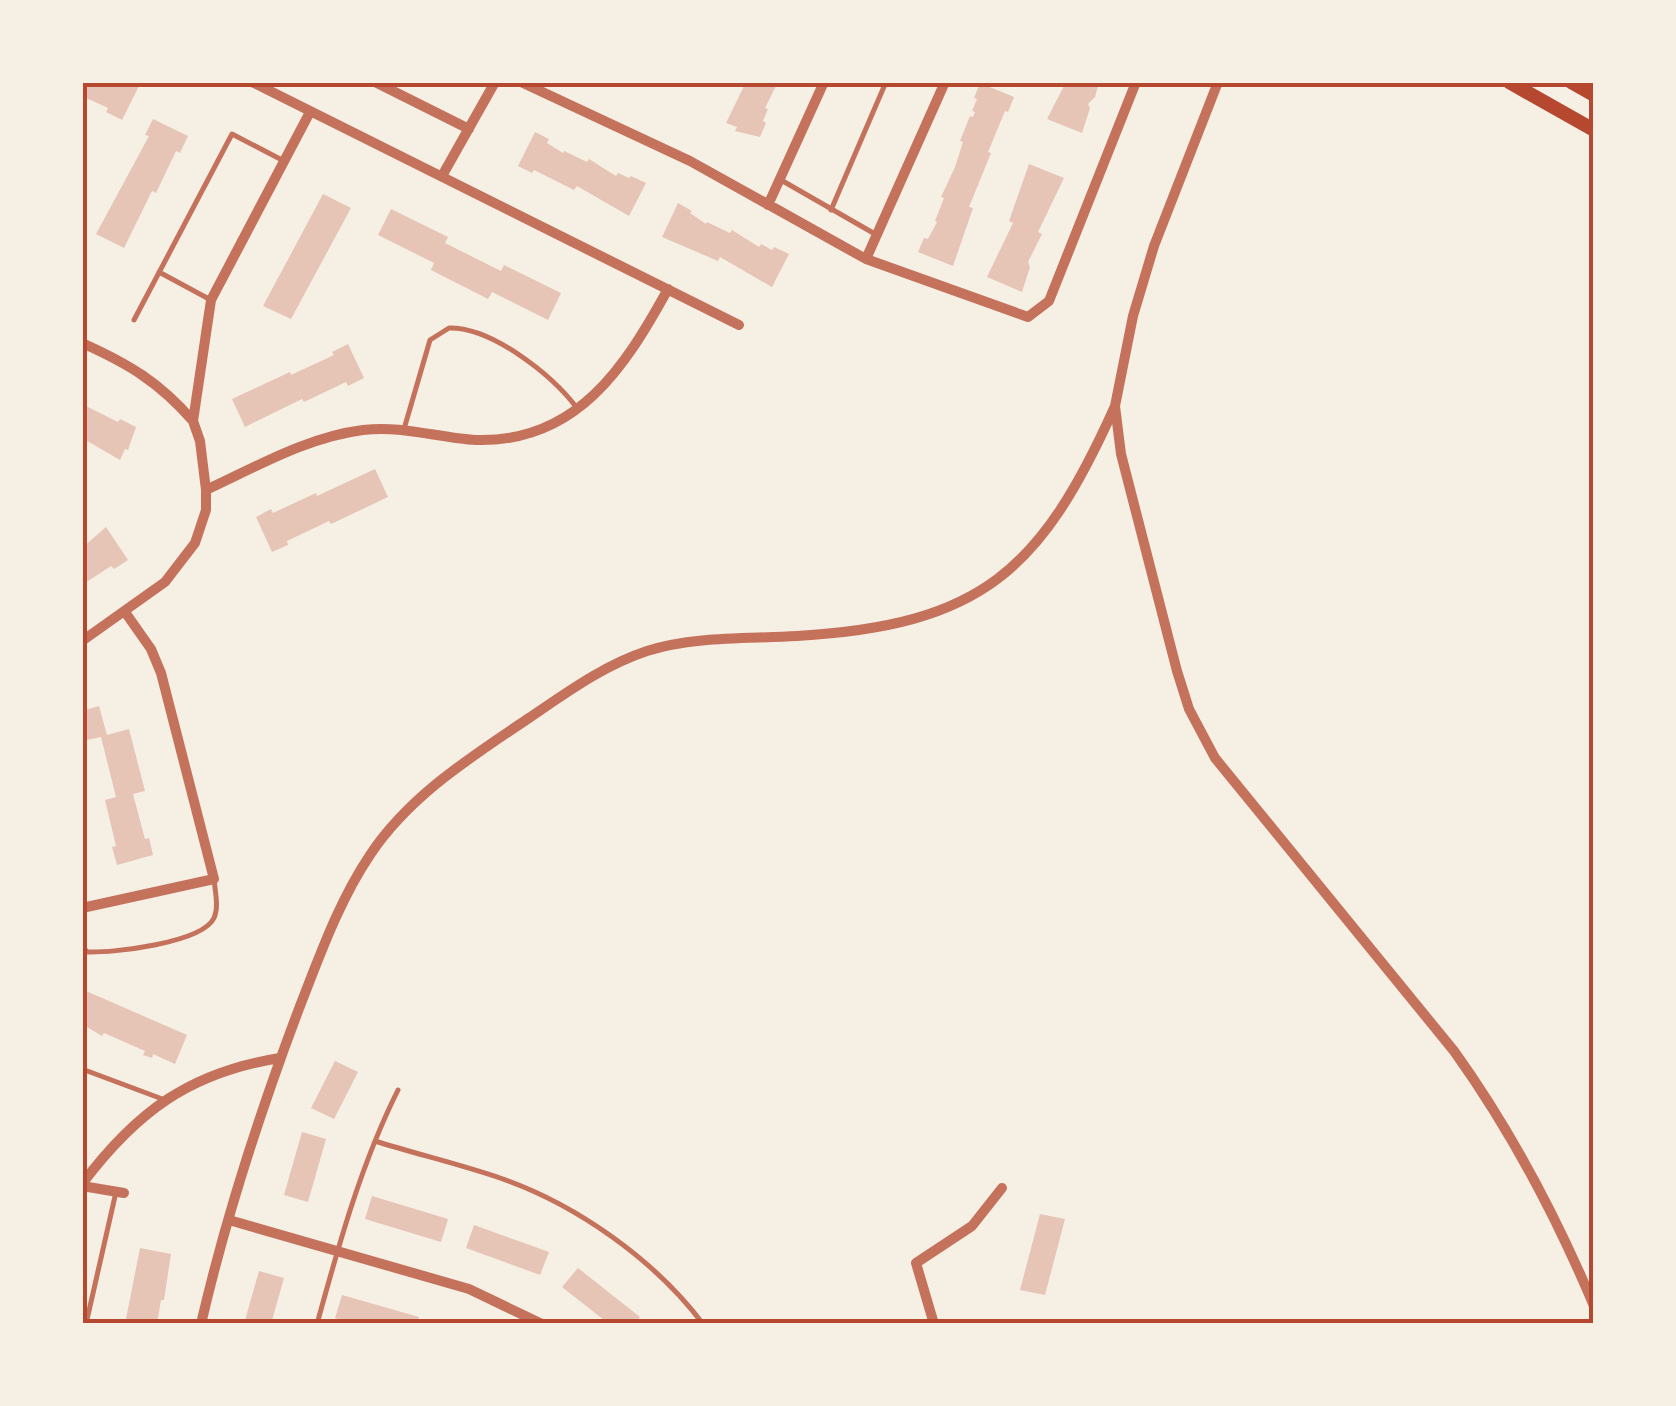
<svg xmlns="http://www.w3.org/2000/svg" width="1676" height="1406" font-family="'Work Sans',sans-serif">
	<style>
		.building { fill: #e6c5b7 }
		.lines { fill: none; stroke-linecap: round; stroke-linejoin: round }
		.service { stroke: #c5725c; stroke-width: 5 }
		.minor { stroke: #c5725c; stroke-width: 10 }
		.secondary { stroke: #b5482f; stroke-width: 14 }
		.neatline { fill: none; stroke: #b5482f; stroke-width: 4 }
	</style>
	<rect width="100%" height="100%" fill="#f6efe4"/>
	<path class="building" d="M82 82H132L139 86 122 120 106 112 108 108 82 96Z
		M746 82H778L765 108 768 109 763 121 766 123 760 137 735 131 737 127 726 123Z
		M1058 82H1099L1095 97 1088 104 1090 108 1082 133 1047 119 1064 86Z
		M980 83 1014 97 1008 112 1005 111 988 152 991 153 969 207 973 208 953 266 918 252 924 238 928 239 937 222 935 221 944 198 941 197 955 167 963 142 960 141 970 116 973 117 975 112 972 111 977 99 974 98Z
		M153 119 188 136 180 153 176 151 156 193 152 191 124 248 96 234 149 136 145 135Z
		M535 132 549 139 547 143 563 153 564 151 587 162 589 159 616 176 618 173 629 178 631 176 646 183 629 216 577 186 574 190 534 170 532 173 518 166Z
		M1029 164 1064 178 1038 232 1042 234 1028 262 1030 267 1022 292 987 277 1013 223 1009 221Z
		M323 194 351 208 291 319 263 306Z
		M678 203 692 211 690 213 706 224 707 222 730 233 732 230 759 247 761 244 772 250 774 247 789 254 772 287 720 257 718 261 662 237Z
		M391 209 448 237 445 243 501 271 504 265 561 293 548 320 492 292 488 299 431 270 434 263 378 235Z
		M348 344 364 378 348 386 346 382 304 402 302 399 245 427 232 399 290 372 291 375 334 355 332 352Z
		M82 404 118 422 120 419 136 427 128 450 125 449 120 460 82 438Z
		M375 469 388 497 331 524 329 521 287 541 288 545 272 552 256 517 271 509 273 513 316 493 317 496Z
		M106 527 128 560 114 569 111 566 82 585V548Z
		M99 706 107 735 129 729 145 791 133 794 145 839 149 838 153 855 117 865 112 847 116 846 105 800 116 797 101 737 82 741V711Z
		M86 991 187 1035 175 1064 153 1054 152 1058 143 1055 145 1051 104 1033 102 1036 82 1024V999Z
		M335 1061 358 1072 334 1119 311 1108Z
		M302 1132 326 1139 308 1202 284 1195Z
		M372 1196 448 1219 441 1242 365 1219Z
		M1040 1214 1065 1219 1045 1295 1020 1290Z
		M474 1225 549 1252 540 1275 466 1248Z
		M140 1248 171 1254 164 1300H161L157 1324H125Z
		M578 1268 640 1317 635 1324H609L562 1287Z
		M259 1271 284 1278 271 1324H244Z
		M342 1295 419 1317 417 1324H353L335 1318Z"/>
	<g class="lines">
		<path class="service" d="M781 180 875 234
			M831 210 886 82
			M159 272 209 299
			M134 320 232 134 282 160
			M404 429 430 340 449 328C492 327 552 375 577 408
			M82 945 87 952C113 953 202 943 214 918 219 907 215 891 214 879
			M82 1069 165 1100
			M375 1141C416 1154 459 1164 500 1178 576 1204 655 1260 703 1324
			M86 1324 116 1192
			M317 1324C339 1244 361 1164 398 1090"/>
		<path class="minor" d="M252 82 739 325
			M375 82 469 129
			M521 82 690 161 866 259 1028 317 1049 301 1136 82
			M1218 82 1154 246 1133 316 1115 406 1121 454 1177 671 1189 709 1215 758 1454 1051C1510 1129 1556 1216 1594 1306
			M442 176 495 82
			M768 205 824 82
			M866 259 945 82
			M82 343C129 364 159 382 193 421
			M206 490C256 467 307 437 363 430 402 425 438 438 476 440 577 443 625 367 668 289
			M82 641 165 582 195 543 206 510V490L200 441 193 421 211 300 310 112
			M82 908 214 879 161 673 151 649 125 612
			M82 1184C136 1112 190 1072 280 1058
			M82 1186 124 1193
			M229 1220 469 1289 542 1324
			M201 1324C226 1216 261 1109 300 1006 320 955 339 901 370 855 409 796 471 757 529 718 566 693 604 665 647 651 694 636 748 639 797 636 982 625 1041 571 1115 406
			M934 1324 916 1263 972 1226 1002 1188"/>
		<path class="secondary" d="M1509 82 1594 130
			M1571 82 1594 95"/>
	</g>
	<rect width="1676" height="1406" fill="none" stroke="#f6efe4" stroke-width="170"/>
	<rect x="85" y="85" width="1506" height="1236" class="neatline"/>
</svg>
